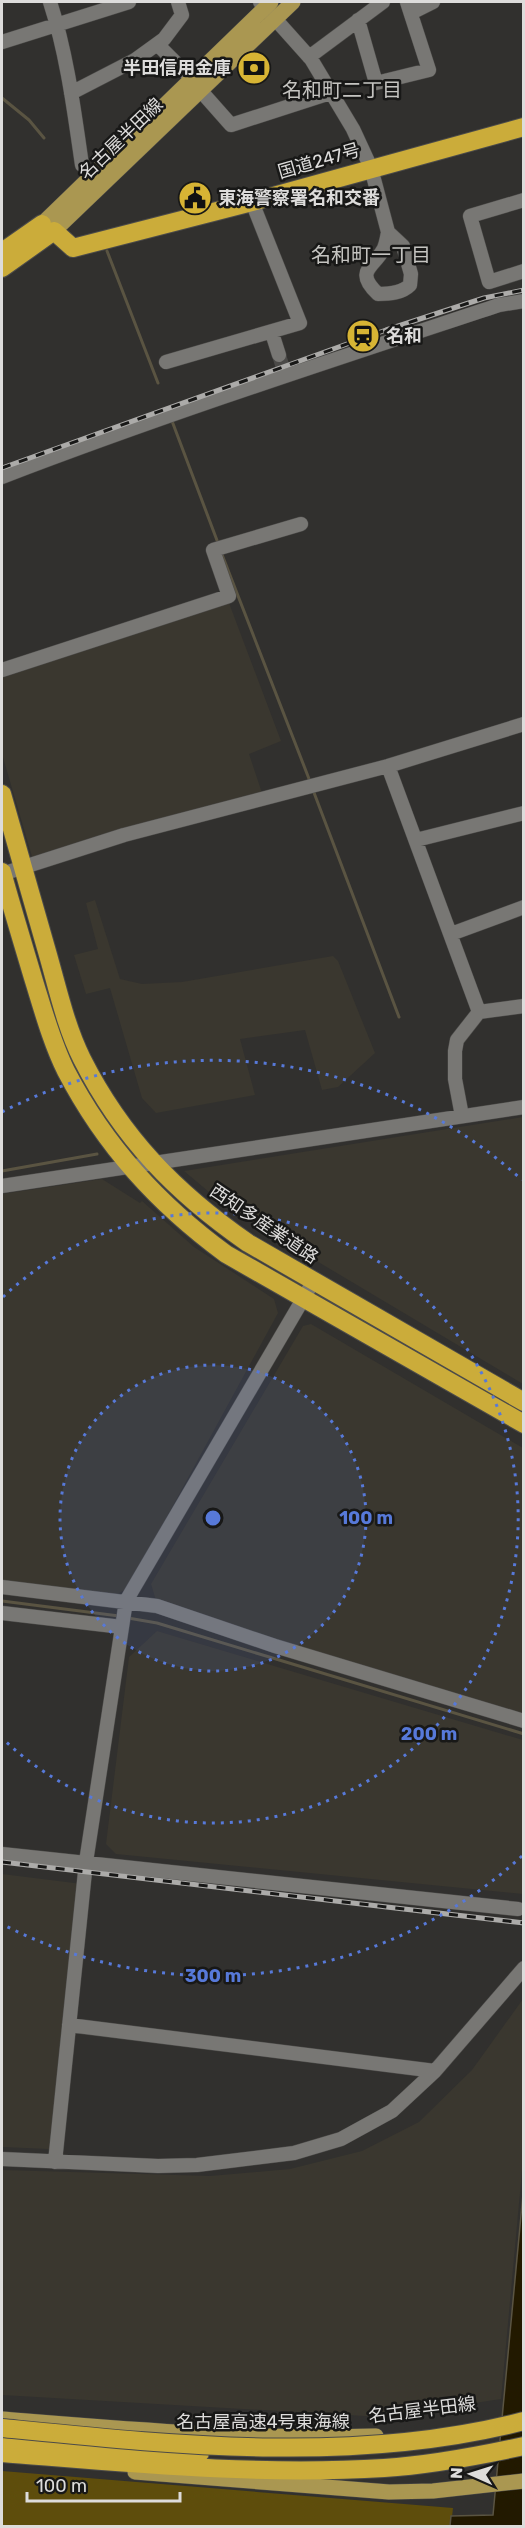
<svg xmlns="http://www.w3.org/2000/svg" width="525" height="2528" font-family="Rubik,'Noto Sans JP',sans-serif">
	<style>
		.built { fill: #3a372f }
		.green { fill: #5e4d0c }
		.water { fill: #221900; stroke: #5a5442; stroke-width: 1.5 }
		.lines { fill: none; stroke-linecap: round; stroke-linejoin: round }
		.stream { stroke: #5a5442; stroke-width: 3 }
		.minor-tunnel { stroke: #4b4a48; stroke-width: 14; stroke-dasharray: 14 7; stroke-linecap: butt }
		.minor-casing { stroke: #4c4b49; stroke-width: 15 }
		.major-casing { stroke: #4c4b49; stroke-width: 16 }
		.highway-casing { stroke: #4c4b49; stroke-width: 20 }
		.minor { stroke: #787774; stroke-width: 14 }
		.major { stroke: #aa9751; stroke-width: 15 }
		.highway { stroke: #cbac3a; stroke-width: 18 }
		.rail-casing { stroke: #acaba9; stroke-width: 5 }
		.rail { stroke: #181817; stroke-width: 3; stroke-dasharray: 9; stroke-linecap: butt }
		.highway-bridge-casing { stroke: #4c4b49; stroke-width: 20; stroke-linecap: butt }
		.highway-bridge { stroke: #cbac3a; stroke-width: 18 }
		.ring { fill: none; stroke: #5779d9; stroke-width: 3; stroke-dasharray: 3 6 }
		.labels { text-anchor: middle; stroke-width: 5; stroke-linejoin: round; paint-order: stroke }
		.poi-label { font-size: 18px; font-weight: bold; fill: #dddcdb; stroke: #181817; text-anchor: start }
		.street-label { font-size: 18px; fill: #dddcdb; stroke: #181817 }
		.neighbourhood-label { font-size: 20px; fill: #c5c4c1; stroke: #181817 }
		.centre { fill: #5779d9; stroke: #181817; stroke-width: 3 }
		.ring-label { font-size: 18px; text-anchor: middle; font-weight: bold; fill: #5779d9; stroke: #181817; stroke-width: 5; stroke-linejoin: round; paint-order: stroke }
	</style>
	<rect width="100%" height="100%" fill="#31302e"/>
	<path class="built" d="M229 603 281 741 249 754 262 793 33 860 2 754V678L144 628Z
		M95 900 120 979 142 984 182 982 333 956 338 961 375 1053 338 1087 322 1090 305 1030 240 1039 255 1095 156 1113 142 1098 110 988 86 994 74 955 98 949 86 903Z
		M523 1117V1384L263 1229 221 1202 184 1171Z
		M102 1179 140 1203 142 1201 194 1247 274 1299 278 1313 128 1588 114 1596 2 1583V1194Z
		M311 1324 523 1448V1715L157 1604 151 1584 303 1326Z
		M157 1631 523 1740V1894L116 1854 106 1844 129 1657Z
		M2 1874 82 1884 49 2149 2 2147Z
		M523 1999V2160L501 2399 382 2417 2 2395V2170L210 2176 290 2169 362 2151 419 2122 472 2070Z"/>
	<path class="green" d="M2 2471 453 2508 451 2526H2Z"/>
	<path class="water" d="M523 2194V2526H450L451 2516 493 2515Z"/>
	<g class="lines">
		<path class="stream" d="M2 98 29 120 44 138
			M107 251 158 383
			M172 421 218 543
			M221 552 311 784
			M313 790 399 1017
			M2 1171 97 1154
			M2 1601 119 1616
			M128 1618 157 1623 524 1734"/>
		<path class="minor-tunnel" d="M279 355 286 378"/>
		<g class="minor-casing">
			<path id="minor" d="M50 2C67 54 74 110 82 165
				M260 2 311 59 353 129 371 168 388 232 403 246 411 274 410 285C402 293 390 294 378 294 354 271 373 268 383 250 386 245 387 237 388 232
				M411 13 433 2
				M358 20 376 83 429 70 407 2
				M2 42 129 2
				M157 44 192 79
				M309 57 383 2
				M200 90 231 125 333 92
				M71 93 135 60 164 39 182 15 178 2
				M524 200 470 216 489 282 524 271
				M272 333 279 355
				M166 362 300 323 252 202
				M2 477C166 414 333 360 499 305L524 301
				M2 670 229 596 213 550 301 524
				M388 766 479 1012
				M416 840 524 813
				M2 874 124 835 388 766 524 724
				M451 934 524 907
				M462 1116 455 1079V1051L457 1040 479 1012 524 1006
				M2 1186 524 1107
				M2 1587 157 1606 275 1646 524 1721
				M2 1613 122 1627
				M2 1854 518 1909
				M69 2025 435 2071
				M2 2159 158 2166 197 2165 294 2153 341 2139 392 2111 435 2071 524 1968
				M55 2162 86 1862 126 1601 313 1282"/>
		</g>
		<g class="major-casing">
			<path id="major" d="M42 224 271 2
				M54 231 293 2
				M2 2419C126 2429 251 2440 376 2436
				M135 2472 389 2492 433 2491 524 2481"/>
		</g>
		<g class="highway-casing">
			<path id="highway" d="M2 252 42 224
				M2 268 54 231 73 248 252 202 524 127
				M2 794C17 848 33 901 48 955 58 990 66 1027 82 1059 122 1138 176 1193 248 1243L524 1402
				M2 872C12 908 23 944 34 981 43 1010 52 1043 66 1071 105 1146 158 1204 226 1254L524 1424
				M2 2439 82 2447 200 2453
				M2 2453C128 2463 257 2476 384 2468 431 2465 478 2456 524 2446"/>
		</g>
		<use href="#minor" class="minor"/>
		<use href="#major" class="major"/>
		<use href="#highway" class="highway"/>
		<g class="rail-casing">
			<path id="rail" d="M2 468 386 330 484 298 524 290
				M2 1862 524 1923"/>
		</g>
		<use href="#rail" class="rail"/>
		<g class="highway-bridge-casing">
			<path id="highway-bridge" d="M2 2428C173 2445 354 2465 524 2421"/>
		</g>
		<use href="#highway-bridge" class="highway-bridge"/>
	</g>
	<circle cx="213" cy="1518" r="153" fill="#5779d9" fill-opacity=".12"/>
	<g class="ring">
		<circle cx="213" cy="1518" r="153"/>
		<path d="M3 1297A305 305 0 1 1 3 1739"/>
		<path d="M522 1856A458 458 0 0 1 2 1924M2 1112A458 458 0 0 1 522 1180"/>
	</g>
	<defs>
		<g id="bank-disc" transform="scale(1.725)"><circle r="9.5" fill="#d7b434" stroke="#181817"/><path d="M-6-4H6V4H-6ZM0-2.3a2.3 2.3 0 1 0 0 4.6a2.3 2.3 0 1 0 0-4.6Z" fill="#111"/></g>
		<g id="civic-disc" transform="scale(1.725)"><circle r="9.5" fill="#d7b434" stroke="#181817"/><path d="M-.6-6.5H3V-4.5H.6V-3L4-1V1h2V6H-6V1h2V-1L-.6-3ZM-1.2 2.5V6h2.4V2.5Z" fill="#111"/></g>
		<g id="station-disc" transform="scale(1.725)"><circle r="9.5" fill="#d7b434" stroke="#181817"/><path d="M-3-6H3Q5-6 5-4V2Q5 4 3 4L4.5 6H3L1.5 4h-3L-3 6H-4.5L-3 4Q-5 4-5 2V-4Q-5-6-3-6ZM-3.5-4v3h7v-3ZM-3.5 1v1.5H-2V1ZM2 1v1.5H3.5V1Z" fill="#111"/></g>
	</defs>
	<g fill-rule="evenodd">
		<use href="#bank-disc" x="254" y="68"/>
		<use href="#civic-disc" x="195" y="198"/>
		<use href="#station-disc" x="363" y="336"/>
	</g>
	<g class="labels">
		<g class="poi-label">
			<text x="231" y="74" text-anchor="end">半田信用金庫</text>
			<text x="218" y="204">東海警察署名和交番</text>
			<text x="386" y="342">名和</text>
		</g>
		<g class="street-label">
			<text transform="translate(121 139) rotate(-44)" y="6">名古屋半田線</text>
			<text transform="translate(319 161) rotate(-16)" y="6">国道247号</text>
			<text transform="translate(264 1224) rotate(34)" y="6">西知多産業道路</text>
			<text transform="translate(422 2410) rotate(-7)" y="6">名古屋半田線</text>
			<text x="263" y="2428">名古屋高速4号東海線</text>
		</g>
		<g class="neighbourhood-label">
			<text x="342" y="97">名和町二丁目</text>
			<text x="371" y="262">名和町一丁目</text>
		</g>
	</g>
	<circle cx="213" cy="1518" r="9" class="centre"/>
	<g class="ring-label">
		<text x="366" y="1524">100 m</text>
		<text x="429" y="1740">200 m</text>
		<text x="213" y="1982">300 m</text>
	</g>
	<rect width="525" height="2528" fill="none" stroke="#dddcdb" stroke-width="6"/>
	<g transform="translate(471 2474) rotate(273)" stroke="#181817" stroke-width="4.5" paint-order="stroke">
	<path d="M0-4.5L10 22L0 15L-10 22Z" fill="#dddcdb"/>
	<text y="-9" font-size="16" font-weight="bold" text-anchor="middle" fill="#dddcdb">N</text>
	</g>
	<path d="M27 2492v9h153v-9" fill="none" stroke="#dddcdb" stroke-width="3"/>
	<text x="36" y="2492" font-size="18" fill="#dddcdb" stroke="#181817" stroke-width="4.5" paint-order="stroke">100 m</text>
</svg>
